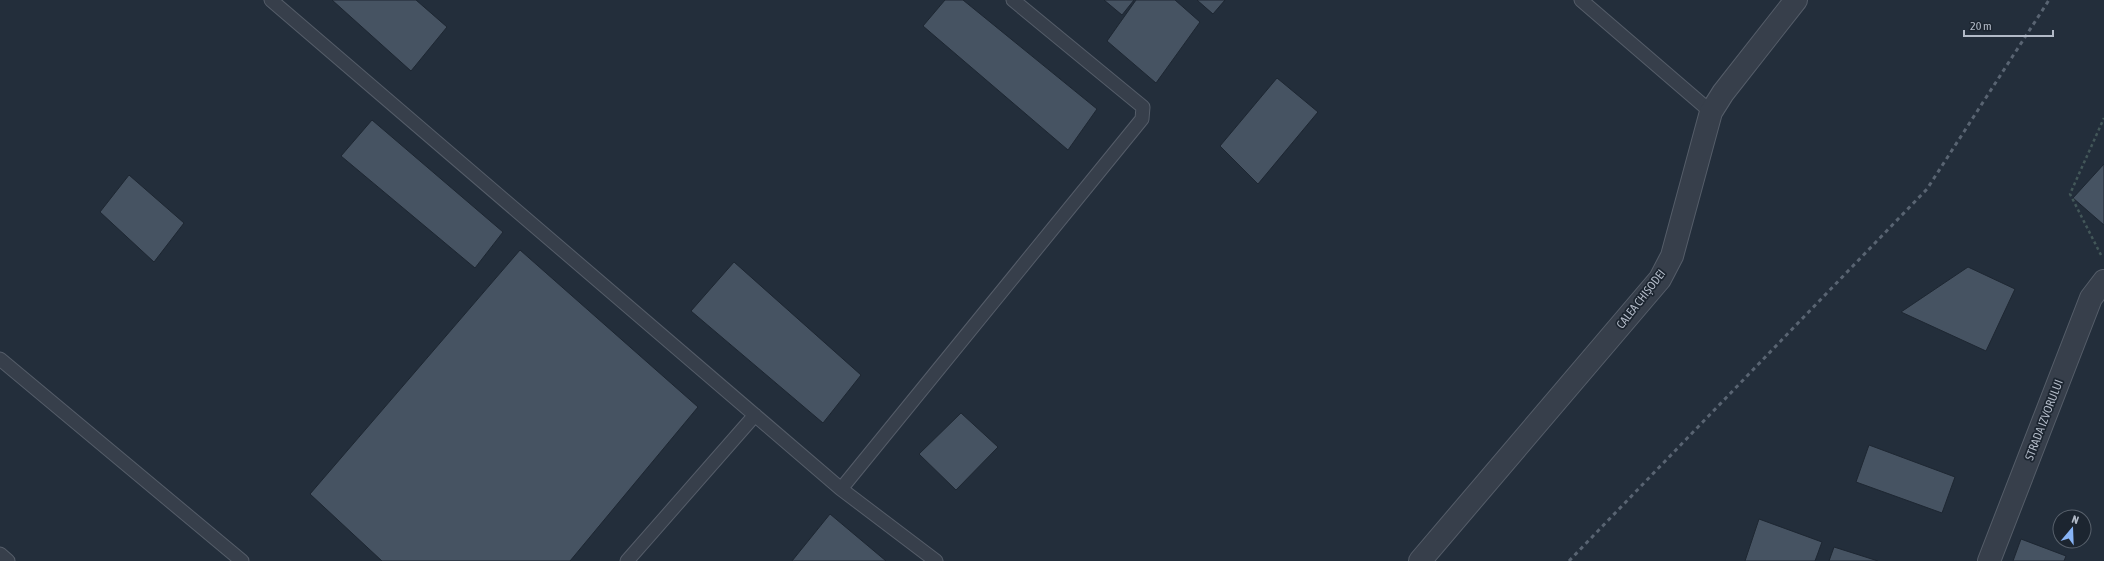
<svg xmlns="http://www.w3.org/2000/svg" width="2104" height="561" font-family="'Asap Condensed',sans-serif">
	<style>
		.building { fill: #465362; stroke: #1e2732 }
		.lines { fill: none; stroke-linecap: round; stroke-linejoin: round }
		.lane-casing { stroke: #555d69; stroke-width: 15 }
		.street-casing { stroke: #555d69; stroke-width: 24 }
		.path { stroke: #435759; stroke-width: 2.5; stroke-dasharray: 3 3; stroke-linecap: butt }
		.lane { stroke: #373f4b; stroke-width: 13 }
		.street { stroke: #373f4b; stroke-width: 22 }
		.rail { stroke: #596472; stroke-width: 3; stroke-dasharray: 4 4; stroke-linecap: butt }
		.labels { text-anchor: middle; stroke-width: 3.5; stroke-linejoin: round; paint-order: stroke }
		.street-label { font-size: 12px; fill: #b2bac7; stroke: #1c2530 }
	</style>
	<rect width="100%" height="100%" fill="#232e3b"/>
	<path class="building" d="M332 0H416L447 27 411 71Z
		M945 0H963L1097 109 1068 150 923 26Z
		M1104 0H1134L1122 15Z
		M1136 0H1175L1200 22 1156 83 1107 41Z
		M1197 0H1225L1213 14Z
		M1277 78 1318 112 1258 184 1220 146Z
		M372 120 503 232 475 268 341 156Z
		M2104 164V225L2073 198Z
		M129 175 184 223 154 262 100 212Z
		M520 250 698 407 570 561H382L310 494Z
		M734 262 861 375 823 423 691 311Z
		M1968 267 2015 289 1986 351 1901 312Z
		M961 413 998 447 956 490 919 454Z
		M1869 445 1955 477 1942 513 1856 482Z
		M830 514 886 561H792Z
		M1759 519 1822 542 1815 561H1745Z
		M2021 539 2066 556 2064 561H2013Z
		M1834 547 1878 561H1829Z"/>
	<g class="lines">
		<g class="lane-casing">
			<path id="lane" d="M271 0 841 489 936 561
				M1581 0 1711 112
				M0 359 242 561
				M841 489 1142 119 1143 107 1013 0
				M0 554 8 561
				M627 561 755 415"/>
		</g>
		<g class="street-casing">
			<path id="street" d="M1420 561 1660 279 1672 256 1711 112 1723 93 1796 0
				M1989 561 2091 298 2104 281"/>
		</g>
		<path class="path" d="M2101 255 2070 194 2104 118"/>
		<use href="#lane" class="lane"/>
		<use href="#street" class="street"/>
		<path class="rail" d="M1569 561 1927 189 2049 0"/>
	</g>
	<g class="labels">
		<g class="street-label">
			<text transform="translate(1641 299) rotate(-52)" y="4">CALEA CHIȘODEI</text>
			<text transform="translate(2044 420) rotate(-69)" y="4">STRADA IZVORULUI</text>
		</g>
	</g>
	<g transform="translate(2072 529) rotate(19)"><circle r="19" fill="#1c2530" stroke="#58616c"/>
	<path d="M0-3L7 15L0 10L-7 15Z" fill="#88b4f6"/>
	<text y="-6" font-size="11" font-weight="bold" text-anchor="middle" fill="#b2bac7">N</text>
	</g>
	<path d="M1964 30v6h89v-6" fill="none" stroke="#b2bac7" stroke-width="2"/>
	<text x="1970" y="30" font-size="12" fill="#b2bac7" stroke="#1c2530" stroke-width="3" paint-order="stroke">20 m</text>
</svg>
